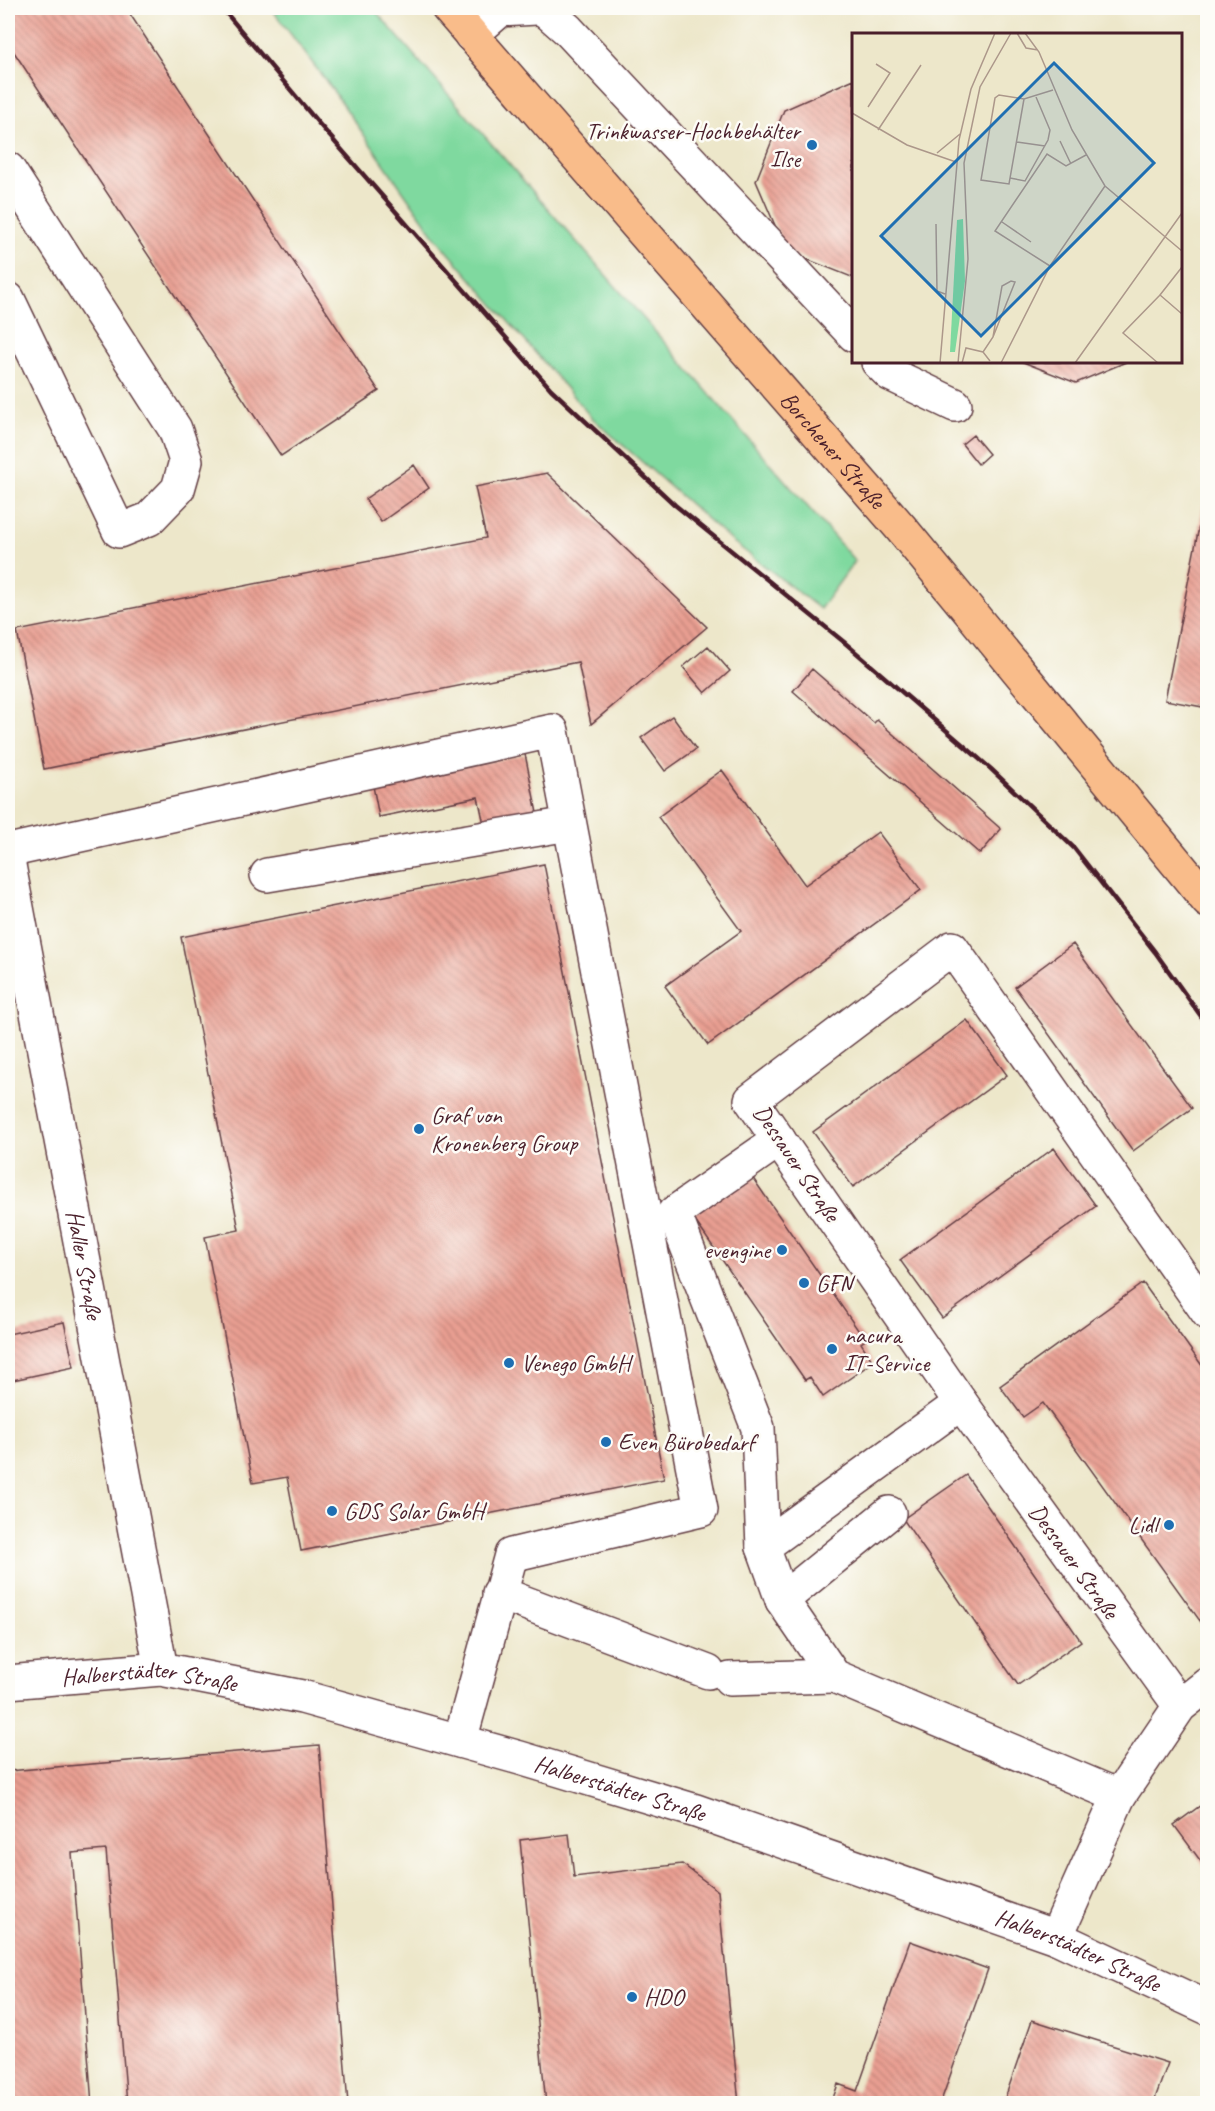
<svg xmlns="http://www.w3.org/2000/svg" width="1215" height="2111" font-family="Caveat,sans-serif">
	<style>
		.green { fill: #7fd99f; stroke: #647c65; stroke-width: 1.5 }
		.building { fill: url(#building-back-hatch) }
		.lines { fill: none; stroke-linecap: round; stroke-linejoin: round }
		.minor-casing { stroke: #623d43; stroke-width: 36 }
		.major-casing { stroke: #623d43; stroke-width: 36 }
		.minor { stroke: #fff; stroke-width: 33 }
		.major { stroke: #f9bc8a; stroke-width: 33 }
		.rail { stroke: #4a1f2b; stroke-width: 4.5 }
		.poi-dot { fill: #1f6fb2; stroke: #fdfcf7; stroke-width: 2 }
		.labels { text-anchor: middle; stroke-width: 5; stroke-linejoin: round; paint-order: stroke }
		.poi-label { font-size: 24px; fill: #4a1f2b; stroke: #fdfcf7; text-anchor: start }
		.street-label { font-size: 24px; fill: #4a1f2b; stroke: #fdfcf7 }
		.inset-road { fill: none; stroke: #ac978a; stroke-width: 1.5 }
		.view { fill: #1f6fb2; fill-opacity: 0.15; stroke: #1f6fb2; stroke-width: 3 }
		.inset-edge { fill: none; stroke: #4a1f2b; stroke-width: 3 }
	</style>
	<defs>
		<pattern id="building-back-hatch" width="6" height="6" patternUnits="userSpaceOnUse" patternTransform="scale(1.5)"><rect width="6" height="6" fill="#e99f92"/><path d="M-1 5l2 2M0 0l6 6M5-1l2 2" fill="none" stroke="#bf8177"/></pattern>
	</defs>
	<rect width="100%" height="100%" fill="#fdfcf7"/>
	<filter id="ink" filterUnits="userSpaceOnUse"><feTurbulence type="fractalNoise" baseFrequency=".0167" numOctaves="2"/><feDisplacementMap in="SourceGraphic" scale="12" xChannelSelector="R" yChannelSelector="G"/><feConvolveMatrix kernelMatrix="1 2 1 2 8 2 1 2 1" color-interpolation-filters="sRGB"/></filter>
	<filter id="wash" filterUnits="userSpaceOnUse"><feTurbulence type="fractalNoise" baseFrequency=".008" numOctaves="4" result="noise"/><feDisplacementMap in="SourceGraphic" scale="24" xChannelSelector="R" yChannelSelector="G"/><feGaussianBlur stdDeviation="1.35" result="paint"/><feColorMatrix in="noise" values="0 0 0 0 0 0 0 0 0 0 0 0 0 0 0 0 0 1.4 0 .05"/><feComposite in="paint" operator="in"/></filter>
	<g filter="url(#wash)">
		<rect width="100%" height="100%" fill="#ede7ca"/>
		<path class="green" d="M271 8H373L855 561 820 609 732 541 591 417 436 238 332 89Z"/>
		<g id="blocks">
			<path class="building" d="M8 8H126L379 391 281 456 8 43Z
				M854 79V278L786 251 756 181 784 110Z
				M1023 362H1126L1076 383Z
				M973 435 989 454 978 464 962 444Z
				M414 465 429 488 381 522 365 499Z
				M547 473 707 627 591 724 578 662 44 769 17 631 486 538 475 487Z
				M1206 491H1208V708L1165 700Z
				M708 646 730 671 705 693 683 667Z
				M812 669 874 723 877 720 1001 829 980 854 793 691Z
				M672 716 696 749 665 771 641 738Z
				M525 754 537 813 484 824 478 797 379 817 373 786Z
				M722 770 805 885 878 832 921 890 708 1045 665 986 741 931 658 817Z
				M544 864 664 1479 301 1551 287 1477 253 1483 205 1237 239 1230 181 937Z
				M1073 944 1192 1108 1133 1151 1015 987Z
				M967 1020 1007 1075 853 1187 813 1132Z
				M1054 1148 1096 1206 942 1318 900 1260Z
				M750 1174 865 1340 861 1343 873 1362 823 1397 810 1377 805 1380 691 1215Z
				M1143 1283 1208 1374V1632L1043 1403 1023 1417 1000 1386Z
				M64 1322 74 1367 8 1381V1334Z
				M966 1475 1081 1641 1018 1685 903 1519Z
				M319 1745 348 2104H127L106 1850 72 1853 92 2104H8V1771Z
				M1208 1800V1871L1174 1825Z
				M569 1834 574 1877 682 1864 718 1891 739 2104H546L520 1840Z
				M910 1941 988 1969 940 2104H831L838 2084 857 2091Z
				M1032 2020 1168 2063 1153 2104H1003Z"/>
		</g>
	</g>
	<g filter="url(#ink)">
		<use href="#blocks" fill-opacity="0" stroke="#623d43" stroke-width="1.5"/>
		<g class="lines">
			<g class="minor-casing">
				<g id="minor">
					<path d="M543 8 568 30 854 335"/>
					<path d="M471 35 500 10 537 8"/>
					<path d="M8 169 175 429 186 461 178 489 149 519 119 531 8 299"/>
					<path d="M878 362 890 374 955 405"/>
					<path d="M8 851 552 731 701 1510 511 1555 460 1741"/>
					<path id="s1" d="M8 860 161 1669"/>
					<path d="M267 875 569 824"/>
					<path d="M779 1140 674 1213 758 1428 763 1547 782 1600 834 1676 1119 1796"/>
					<path d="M763 1547 961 1403"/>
					<path d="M499 1593 708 1672"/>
					<path d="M782 1600 889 1513"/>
					<path d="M730 1679 834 1676"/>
					<path id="s2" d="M8 1682 161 1669 302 1697 520 1758 696 1811 1056 1937 1208 2008"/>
					<path d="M1180 1706 961 1403 751 1100 952 948 1208 1313"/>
					<path d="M1056 1937 1119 1796 1180 1706 1208 1684"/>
				</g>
			</g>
			<g class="major-casing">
				<g id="major">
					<path id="s3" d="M448 8 900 527 1208 901"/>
				</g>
			</g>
			<use href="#minor" class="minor"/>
			<use href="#major" class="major"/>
			<path class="rail" d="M222 8 320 125 551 389 675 505 844 642 991 769 1074 848 1155 952 1208 1026"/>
		</g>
	</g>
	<g class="poi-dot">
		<circle cx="812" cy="145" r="6"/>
		<circle cx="419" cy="1129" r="6"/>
		<circle cx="782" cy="1250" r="6"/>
		<circle cx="804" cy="1283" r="6"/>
		<circle cx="832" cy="1349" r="6"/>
		<circle cx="509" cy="1363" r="6"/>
		<circle cx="606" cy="1442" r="6"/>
		<circle cx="332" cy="1511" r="6"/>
		<circle cx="1169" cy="1525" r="6"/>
		<circle cx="632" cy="1997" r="6"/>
	</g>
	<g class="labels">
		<g class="poi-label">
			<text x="800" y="139" text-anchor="end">Trinkwasser-Hochbehälter<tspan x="800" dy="28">Ilse</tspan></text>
			<text x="431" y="1123">Graf von<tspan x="431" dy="28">Kronenberg Group</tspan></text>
			<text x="770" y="1258" text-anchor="end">evengine</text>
			<text x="816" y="1291">GFN</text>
			<text x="844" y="1343">nacura<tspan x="844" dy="28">IT-Service</tspan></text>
			<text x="521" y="1371">Venego GmbH</text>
			<text x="618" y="1450">Even Bürobedarf</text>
			<text x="344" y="1519">GDS Solar GmbH</text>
			<text x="1157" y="1533" text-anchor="end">Lidl</text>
			<text x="644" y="2005">HDO</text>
		</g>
		<g class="street-label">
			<text dy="8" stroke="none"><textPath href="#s3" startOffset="586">Borchener Straße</textPath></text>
			<text transform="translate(797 1163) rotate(56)" y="8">Dessauer Straße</text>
			<text dy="8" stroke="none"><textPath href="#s1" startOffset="412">Haller Straße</textPath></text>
			<text transform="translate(1074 1561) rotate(54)" y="8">Dessauer Straße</text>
			<text dy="8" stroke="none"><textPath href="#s2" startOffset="142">Halberstädter Straße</textPath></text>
			<text dy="8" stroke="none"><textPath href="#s2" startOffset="628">Halberstädter Straße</textPath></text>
			<text dy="8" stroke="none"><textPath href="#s2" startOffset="1114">Halberstädter Straße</textPath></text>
		</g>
	</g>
	<g transform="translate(852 33)">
		<rect width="330" height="330" fill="#ede7ca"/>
		<path d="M111 186 113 248 103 319H98L105 187Z" fill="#7fd99f"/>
		<path class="inset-road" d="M165 0 174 15 186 17M173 0 187 19 220 97 253 153 330 218M172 66 157 151 129 147 143 65 147 62 172 66 201 57M16 74 38 40 24 31M0 80 55 112 104 129M26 97 69 32M208 108 219 131M165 109 193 113M85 120 108 101M158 145 173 148 196 107 198 97 184 64M150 189 179 209M84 191 85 258 93 261M198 233 143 198 195 121 214 133 234 122M330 234 308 262 330 281M131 319 141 304 150 253 159 248 163 249 141 304M88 330 107 107 119 56 143 0M106 330 116 226 112 130 128 54 159 0M110 330 114 315 131 319 138 328M149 330 198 233 253 153M223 330 330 180M306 330 271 300 308 262"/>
		<path class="view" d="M202 30 302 130 129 303 29 203Z"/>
		<rect width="330" height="330" class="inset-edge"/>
	</g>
	<rect width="1215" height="2111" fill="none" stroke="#fdfcf7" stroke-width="30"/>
</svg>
